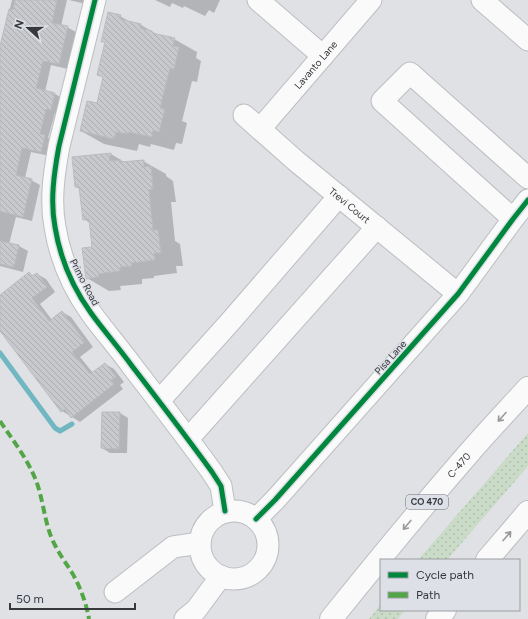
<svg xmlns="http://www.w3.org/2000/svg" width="528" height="619" font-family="Figtree,sans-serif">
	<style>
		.grass { fill: url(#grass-dots) }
		.shadow { fill: #0003 }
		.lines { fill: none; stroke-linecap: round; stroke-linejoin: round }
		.stream { stroke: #71b7c2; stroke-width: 5 }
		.building { fill: url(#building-back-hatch); stroke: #babcbf }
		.minor-casing { stroke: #bcbec1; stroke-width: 23 }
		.highway-casing { stroke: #bcbec1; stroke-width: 24 }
		.minor { stroke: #fafafb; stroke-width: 21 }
		.highway { stroke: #fafafb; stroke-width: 22 }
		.quiet { stroke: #53a645; stroke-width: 4; stroke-dasharray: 8 4; stroke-linecap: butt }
		.cycleway-casing { stroke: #dde0e7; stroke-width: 8 }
		.cycleway { stroke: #00873e; stroke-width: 5 }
		.oneway { stroke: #98999b }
		.labels { text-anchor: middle; stroke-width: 3; stroke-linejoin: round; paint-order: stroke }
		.shield { fill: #dde0e7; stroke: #696a6f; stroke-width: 1 }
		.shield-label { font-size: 9px; font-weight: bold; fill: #37383b }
		.street-label { font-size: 10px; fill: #37383b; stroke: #dde0e7 }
	</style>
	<defs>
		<pattern id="grass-dots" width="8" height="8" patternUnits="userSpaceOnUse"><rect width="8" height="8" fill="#cadcc8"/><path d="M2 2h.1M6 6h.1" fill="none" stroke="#aebead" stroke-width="1.8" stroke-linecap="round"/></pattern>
		<pattern id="building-back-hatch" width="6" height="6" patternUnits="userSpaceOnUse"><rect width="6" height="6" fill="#c8c9cd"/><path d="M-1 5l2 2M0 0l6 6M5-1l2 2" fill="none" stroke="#acadb1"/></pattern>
	</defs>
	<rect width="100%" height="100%" fill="#dfe1e5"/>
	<path class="grass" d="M528 433V466L447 560H418Z
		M381 604V610H405L398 619H369Z"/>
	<path class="shadow" d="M12 0H67L61 26 67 27 76 32 68 69 51 65 45 92 55 94 64 99 60 114 55 113 48 138 54 141 50 156 31 152 25 178 31 180 40 185 32 221 16 217 9 244 19 246 28 251 23 272 0 266V51Z
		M69 0H87L86 4Z
		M155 0H220L214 13 209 10 205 16 184 6 183 8 172 3 170 7Z
		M120 16 132 23 141 25 160 36 174 39 197 52 196 58 201 61 197 82 192 81 182 121 187 123 182 144 176 143 174 150 151 144 150 147 139 144 137 151 104 144 81 131 97 104 104 78 98 74 106 43 102 41Z
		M111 154 126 163 143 161 166 174V176L173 181 176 202H171L175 241 180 244 183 266H176L177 273 154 276V278L142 279V284L120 286 121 290 109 291 87 278 93 248 90 223 84 219 80 189 76 187Z
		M30 274 34 276 37 274 46 279 55 292 40 304 52 320 62 312 71 317 93 347 80 357 93 373 105 364 114 369 124 382 120 385 123 389 80 422 62 411 0 330V296Z
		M120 413 128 418 127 453H110L102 448Z"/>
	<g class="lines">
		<path class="stream" d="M0 353 55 428 60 431 72 424"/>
	</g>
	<path class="building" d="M15 0H57L52 23 68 26 59 64 43 61 36 88 55 93 51 110 46 109 40 134 45 135 41 152 22 148 16 175 32 179 23 217 0 211V46L9 9 13 10Z
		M108 12 121 15 120 19 141 24 140 28 152 31V33L175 38 173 46 179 47 174 69 170 68 160 108 165 109 159 132 153 130 152 137 128 132V134L116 132 114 139 80 131 87 101 97 103 103 77 97 75 105 42H101Z
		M111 153 109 161 121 160V162L144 160V167L151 166 153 189 149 190 153 230H158L161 253H154L155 260 131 263 132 266 120 267V271L98 274 99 277 86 279 82 248 92 247 89 219 83 220 79 187H75L72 157Z
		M0 241 19 245 14 267 0 264Z
		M29 272 32 276 37 273 47 287 32 298 49 321 62 311 85 342 72 352 90 374 105 363 116 377 111 380 114 384 71 418 65 409 61 412 0 331V295Z
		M102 412H120L119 449 101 448Z"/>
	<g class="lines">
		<g class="minor-casing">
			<g id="minor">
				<path d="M95 0 59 146C54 173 50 201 55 227 60 258 73 288 91 313 104 331 119 348 132 366 159 401 186 436 212 472L221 486 225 511"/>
				<path d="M258 0 323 56"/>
				<path d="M482 0 528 40"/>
				<path id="s1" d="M244 115 296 161 458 294"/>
				<path id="s2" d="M260 129 371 0"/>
				<path d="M513 219 382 101 410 73 528 178"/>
				<path d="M159 401 230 322 339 196"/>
				<path d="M188 439 377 227"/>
				<circle cx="234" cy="545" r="34"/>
				<path d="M256 519 275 500 458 294 513 219 528 200"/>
				<path d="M115 592 173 547 200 543"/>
				<path d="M185 619 196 610 221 576"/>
			</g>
		</g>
		<g class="highway-casing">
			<g id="highway">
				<path d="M487 560 528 512"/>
				<path id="s3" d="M331 619C376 563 422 507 469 453 488 431 508 410 528 388"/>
				<path d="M437 619 445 610"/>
			</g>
		</g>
		<use href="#minor" class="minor"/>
		<use href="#highway" class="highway"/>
		<path class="quiet" d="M0 421C12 439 26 457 35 478 43 497 44 520 52 539 57 550 63 559 69 568 79 583 86 602 89 619"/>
		<g class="cycleway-casing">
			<path id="cycleway" d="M95 0 59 146C54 173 50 201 55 227 60 258 73 288 91 313 104 331 119 348 132 366 159 401 186 436 212 472L221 486 225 511
				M256 519 275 500 458 294 513 219 528 200"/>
		</g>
		<use href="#cycleway" class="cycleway"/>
	</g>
	<defs><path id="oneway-shaft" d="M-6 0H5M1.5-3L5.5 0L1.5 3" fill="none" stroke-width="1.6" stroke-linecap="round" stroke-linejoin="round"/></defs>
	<g class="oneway">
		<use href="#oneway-shaft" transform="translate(502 417) rotate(132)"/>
		<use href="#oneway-shaft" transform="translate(407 525) rotate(130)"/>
		<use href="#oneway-shaft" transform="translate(507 536) rotate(-49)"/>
	</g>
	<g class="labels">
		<rect class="shield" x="406" y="495" width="42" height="14" rx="3"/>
		<g class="shield-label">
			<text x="427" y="505">CO 470</text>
		</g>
		<g class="street-label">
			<text dy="4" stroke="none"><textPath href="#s2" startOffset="85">Lavanto Lane</textPath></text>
			<text dy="4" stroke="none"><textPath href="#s1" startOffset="139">Trevi Court</textPath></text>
			<text transform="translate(85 282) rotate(62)" y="4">Primo Road</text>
			<text transform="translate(390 357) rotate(-48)" y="4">Pisa Lane</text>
			<text dy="4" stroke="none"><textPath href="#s3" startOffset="200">C-470</textPath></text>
		</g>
	</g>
	<rect x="380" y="559" width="140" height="52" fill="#dde0e7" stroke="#9b9da2"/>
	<rect x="388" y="572" width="20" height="6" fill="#00873e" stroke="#9b9da2"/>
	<text x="416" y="579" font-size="12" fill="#37383b">Cycle path</text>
	<rect x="388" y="592" width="20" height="6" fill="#53a645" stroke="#9b9da2"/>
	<text x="416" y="599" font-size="12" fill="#37383b">Path</text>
	<g transform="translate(28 28) rotate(291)" stroke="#dde0e7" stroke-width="3" paint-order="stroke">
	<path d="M0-3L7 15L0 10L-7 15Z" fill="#37383b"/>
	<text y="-6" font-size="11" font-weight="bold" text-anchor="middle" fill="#37383b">N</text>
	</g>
	<path d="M10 603v6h125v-6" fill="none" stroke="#37383b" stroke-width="2"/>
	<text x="16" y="603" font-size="12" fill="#37383b" stroke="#dde0e7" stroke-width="3" paint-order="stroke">50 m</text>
</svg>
